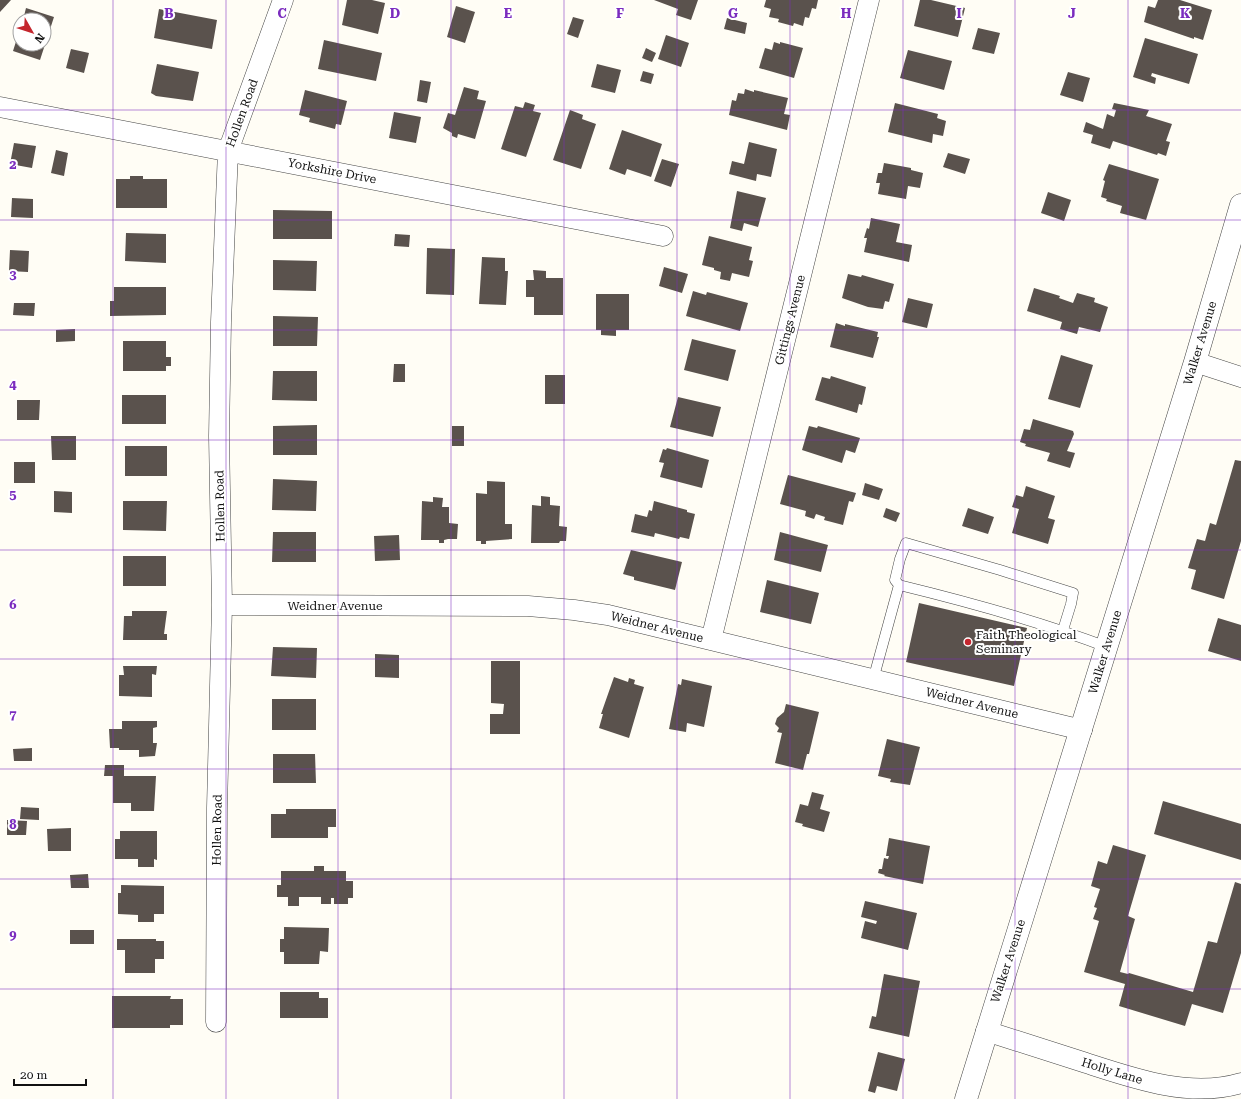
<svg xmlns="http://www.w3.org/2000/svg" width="1241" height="1099" font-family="'Roboto Serif',serif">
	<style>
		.building { fill: #5a524d }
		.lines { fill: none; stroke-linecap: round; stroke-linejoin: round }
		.service-casing { stroke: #444; stroke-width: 11 }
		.minor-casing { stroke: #444; stroke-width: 21 }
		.tertiary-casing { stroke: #444; stroke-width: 23 }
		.service { stroke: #fff; stroke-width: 10 }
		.minor { stroke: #fff; stroke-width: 20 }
		.tertiary { stroke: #fff; stroke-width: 22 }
		.grid { fill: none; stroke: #7b2cbf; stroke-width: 1; stroke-opacity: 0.55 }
		.poi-dot { fill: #c4262e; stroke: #fff; stroke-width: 1.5 }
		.labels { text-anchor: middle; stroke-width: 4; stroke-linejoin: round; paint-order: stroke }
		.street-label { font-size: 12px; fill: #111; stroke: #fff }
		.poi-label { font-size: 12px; fill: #111; stroke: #fff; text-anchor: start }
		.grid-label { font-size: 13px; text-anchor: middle; font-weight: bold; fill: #7b2cbf; stroke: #fff; stroke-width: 4; stroke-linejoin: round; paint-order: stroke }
	</style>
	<rect width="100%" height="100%" fill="#fffdf5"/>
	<path class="building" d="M0 0H11L0 12Z
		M347 0H372L385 3 378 34 342 25Z
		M654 0H698L691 20 676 15 678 9Z
		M766 0H818L816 9 812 8 809 18 805 17 803 26 794 23 793 26 778 22 779 19 769 17 771 9 764 7Z
		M920 0H931L965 8 958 37 914 26Z
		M1158 0H1180L1212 10 1203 40 1194 37V39L1144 22 1148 6 1155 8Z
		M456 6 475 12 465 43 447 37Z
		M26 8 54 17 40 60 13 51 20 29V44H44V20H23Z
		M159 9 217 20 212 49 154 38Z
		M573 17 584 20 578 38 567 34Z
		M727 18 747 23 745 34 724 29Z
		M978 28 1000 33 994 54 972 49Z
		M666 35 689 43 681 67 658 59Z
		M1145 38 1198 54 1189 84 1152 73 1151 76 1156 78 1155 84 1133 77Z
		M324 40 382 53 376 81 318 69Z
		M774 42 780 44V42L803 48 794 78 759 68 765 48 772 50Z
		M646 48 656 53 652 62 642 58Z
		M71 49 89 53 84 73 66 68Z
		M908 50 952 61 944 90 900 78Z
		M157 64 199 72 193 101 156 96 151 93Z
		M597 64 621 70 615 93 591 87Z
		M643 71 654 74 651 84 640 81Z
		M1068 72 1090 78 1083 102 1060 95Z
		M420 80 431 82 427 103 417 101Z
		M464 87 479 91 477 99 486 101 475 139 458 134 457 138 452 136V133L443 128 448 113 455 115Z
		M745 89 754 92V90L788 98 784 114 790 115 787 130 729 115 732 100 736 101 738 93 744 94Z
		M305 90 347 101 341 125 336 124 335 129 309 122 310 118 299 115Z
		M525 102 535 105 533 111 541 113 526 157 501 149 515 106 523 108Z
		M895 103 938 114 937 118 946 121 943 136 933 134 932 143 888 132Z
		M1114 103 1149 110 1146 116 1172 124 1166 141 1170 142 1166 156 1158 153 1157 155 1113 141 1110 149 1091 143 1093 135 1083 132 1086 122 1103 129 1107 114 1114 117 1116 110 1112 109Z
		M570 110 583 115 582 119 596 124 581 169 553 160Z
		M394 112 421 117 416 143 389 138Z
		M622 130 662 144 651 177 627 169 625 175 609 169Z
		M749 142 777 149 771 177 757 174 756 181 729 174 732 161 744 164Z
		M14 143 36 146 32 168 10 164Z
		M56 150 68 153 64 176 51 173Z
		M948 153 970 159 965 174 943 167Z
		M662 159 679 164 671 187 654 181Z
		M884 163 911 168V170L923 173 920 188 908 186 906 199 878 194 880 183H876L878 173H882Z
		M1109 164 1159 179 1146 220 1120 213 1122 206 1106 201 1107 199 1101 197 1105 181 1103 180Z
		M130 176H143V179H167V208H116V179H130Z
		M737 191 766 198 758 227 744 223 742 231 730 228Z
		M1048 192 1071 200 1064 221 1041 213Z
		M12 198 33 199V218L11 217Z
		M273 210 332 211V239H273Z
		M871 218 900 224 896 242 912 245 909 262 864 252 867 238H864L867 228 869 229Z
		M126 233 166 234V263L125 261Z
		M395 234 410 235 409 247 394 246Z
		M709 236 752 247 749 260 753 261 749 277 732 273 730 281 720 279 721 272 714 270V268L702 265Z
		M427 248 455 249 454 295 426 294Z
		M10 250 29 251 28 272 9 271Z
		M482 257 505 258V271H508L506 305 479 304Z
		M273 260 317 261 316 291 273 290Z
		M664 267 688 274 682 293 659 286Z
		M533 270 546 271V278H563V315H534V297H526V280H534Z
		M848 274 861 277 862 275 894 284 889 302 885 301 883 309 868 307 842 298Z
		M114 287H166V315L110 316V301H114Z
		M1034 288 1060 296 1059 298 1073 303 1077 293 1095 298 1094 302 1108 307 1100 332 1079 327 1077 334 1060 329 1062 322 1027 311Z
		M693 291 706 295 707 292 748 303 740 331 686 316Z
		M596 294H629V330H616V336L601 335V330H596Z
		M908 298 933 304 927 328 902 322Z
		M14 303H35L34 316 13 315Z
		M273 316 318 317 317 346H273Z
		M836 323 845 326V324L878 332 877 337H879L873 358 830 347Z
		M75 329V341L56 342V330Z
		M692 339 736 350 728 381 684 370Z
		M123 341H166V357H171V366H166V371H123Z
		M1061 355 1093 365 1080 408 1048 399Z
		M394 364H405V382H393Z
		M273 371H317V401L272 400Z
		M545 375H565V404H545Z
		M831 376 866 387 862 405 859 404 857 413 815 400 822 377 830 379Z
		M122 395H166V424H122Z
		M678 397 721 407 713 437 670 427Z
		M17 400H40L39 420H17Z
		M1033 419 1073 431 1074 434 1067 451 1075 453 1070 468 1047 461 1050 453 1025 446 1026 444 1020 442 1024 429 1030 430Z
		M317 425V455H273V426Z
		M452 426H464V446H452Z
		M809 426 817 428 818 426 860 438 855 453 846 450 842 463 802 450Z
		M51 436H76V460H52Z
		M125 446H167V476H125Z
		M667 448 709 460 702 488 660 477 664 463 659 462 663 449 666 450Z
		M1235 460 1241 461V541L1224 599 1191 589 1196 570 1188 568 1197 539 1205 541 1210 523 1216 525Z
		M14 462H35V483H14Z
		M788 475 856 493 853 502 849 501 843 525 824 520 825 517 816 514 814 519 805 516 806 511 780 504Z
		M273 479 317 481 316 511 272 510Z
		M487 481 505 482V524H512V539L486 541V544H481V541H476V493L487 494Z
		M865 483 883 489 879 500 862 495Z
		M1026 486 1055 496 1048 518 1055 520 1048 544 1012 533 1019 509 1012 507 1016 495 1023 497Z
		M54 491 72 492V513L54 512Z
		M541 496 550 497V505L560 506 559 526 567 527 566 541H560L559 543H531L532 505 541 506Z
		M433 497 443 498 442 507H449V523L458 524 457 539H448L444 540V543H439V540H421L422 501 433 502Z
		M123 501H167L166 531 123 530Z
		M654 501 687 510V512L695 514 689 539 680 537 679 539 655 533 654 537 631 532 635 514 647 517 649 510 652 511Z
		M886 508 900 513 896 522 883 517Z
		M968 508 994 517 988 534 962 526Z
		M273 532H316V562H272Z
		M780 532 828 545 821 572 774 560Z
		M399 535 400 560 375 561 374 536Z
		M631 550 682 562 675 590 634 580V577L623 574Z
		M123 556H166V586H123Z
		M767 580 819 593 811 624 760 612Z
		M919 603 1027 628 1014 686 906 662Z
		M132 611H167L164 634H167V640H123L124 616H132Z
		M1218 618 1241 625V661L1208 651Z
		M273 647 317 648 316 678 271 676Z
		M375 654 399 655V678L375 677Z
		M491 661H520V734H490V714H503L504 704 491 703Z
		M123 666H157L156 675 152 674V697L119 696V675H124Z
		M614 677 628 682 629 678 635 680 634 684 644 687 629 738 599 728 603 714H601Z
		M682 679 712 686 704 727 687 723 686 732 669 729 678 684 681 685Z
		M272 699H316V730H272Z
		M786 704 819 712 809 754H807L803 770 775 763 782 733 777 732 779 728 775 724 777 718 784 712Z
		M122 721H157V727L153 728V743H157L155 756 139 757V750H119V748H110L109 729H122Z
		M887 739 920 747 910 785 890 782 891 779 878 776Z
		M32 748V761H14L13 749Z
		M273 754H315L316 783H273Z
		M105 765H124V776H156L154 811H131V803H113V776H104Z
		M812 792 824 795 820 809 830 812 824 832 802 826 803 824 795 822 800 804 808 806Z
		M1163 801 1241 824V860L1154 834Z
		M21 807 39 808V820L20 819Z
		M286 809H336V827H328V838H271V814H286Z
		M7 820 27 821 26 835H7Z
		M71 828V851H48L47 829Z
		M120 831H157V860L154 859V867H138V859H115V839H120Z
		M889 838 930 846 923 884 884 876 885 875 878 873 879 869H882L884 858 888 859 889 856H886Z
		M1113 845 1146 855 1128 916 1135 919 1120 972 1128 974 1129 973 1193 992 1208 941 1217 943 1235 882 1241 884V953L1223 1013 1192 1004 1185 1026 1119 1006 1125 984 1084 972 1099 921 1093 919 1097 908 1094 907 1100 889 1091 886 1098 861 1107 864Z
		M314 866H324V871H346V881H353V898H348V904H334V898H331V904H321V897H299V906H288V897H277V885H281V871H314Z
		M88 874 89 888H71L70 875Z
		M121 885 164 886V914H154V922H138V915L118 914V893H121Z
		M865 901 917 913 908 950 861 938 865 921 876 924 877 921 861 917Z
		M284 927 329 928 328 952 320 951 319 964H284V952H280V939H284Z
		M70 930H94V944H70Z
		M117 939H156V941H164V959H155V973H125V950H117Z
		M884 974 920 981 909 1037 869 1028 872 1016 876 1017Z
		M280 992H319V998H328V1018H280Z
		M112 996H171L170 999H183V1025H170V1028H112Z
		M878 1052 905 1059 897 1091 877 1086 875 1093 868 1091Z"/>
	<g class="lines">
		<g class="service-casing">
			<path id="service" d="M1063 630 1071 604 1073 593 1000 570 906 543 900 559 895 580 899 585C969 602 1039 621 1107 647
				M873 680 899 585"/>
		</g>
		<g class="minor-casing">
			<path id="minor" d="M0 107 663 236
				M1195 362 1241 377
				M222 605 528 606 574 610 608 615 1082 730
				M711 640 869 0
				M216 1022 217 808 222 605 219 436 221 322 228 151 283 0
				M986 1031C1017 1041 1048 1051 1080 1061 1130 1077 1188 1099 1241 1083"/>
		</g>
		<g class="tertiary-casing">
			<path id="tertiary" d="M966 1099 1195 362 1241 205"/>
		</g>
		<use href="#service" class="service"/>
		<use href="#minor" class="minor"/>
		<use href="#tertiary" class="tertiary"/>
	</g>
	<path class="grid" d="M113 0V1099M226 0V1099M338 0V1099M451 0V1099M564 0V1099M677 0V1099M790 0V1099M903 0V1099M1015 0V1099M1128 0V1099M0 110H1241M0 220H1241M0 330H1241M0 440H1241M0 550H1241M0 659H1241M0 769H1241M0 879H1241M0 989H1241"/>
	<circle class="poi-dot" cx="968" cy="642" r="4"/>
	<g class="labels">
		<g class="street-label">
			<text transform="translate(242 113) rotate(-70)" y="4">Hollen Road</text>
			<text transform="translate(332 171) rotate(11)" y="4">Yorkshire Drive</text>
			<text transform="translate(790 320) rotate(-76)" y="4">Gittings Avenue</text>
			<text transform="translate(1200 343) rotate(-73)" y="4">Walker Avenue</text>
			<text transform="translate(220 506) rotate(-91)" y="4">Hollen Road</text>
			<text x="335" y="610">Weidner Avenue</text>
			<text transform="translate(657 627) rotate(14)" y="4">Weidner Avenue</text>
			<text transform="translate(1105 652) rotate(-73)" y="4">Walker Avenue</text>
			<text transform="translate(972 703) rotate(14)" y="4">Weidner Avenue</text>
			<text transform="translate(217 830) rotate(-89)" y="4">Hollen Road</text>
			<text transform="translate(1008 961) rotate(-72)" y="4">Walker Avenue</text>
			<text transform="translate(1112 1071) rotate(17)" y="4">Holly Lane</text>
		</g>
		<g class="poi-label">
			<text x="976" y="639">Faith Theological<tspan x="976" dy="14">Seminary</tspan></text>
		</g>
	</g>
	<g class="grid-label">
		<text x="169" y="18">B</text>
		<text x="282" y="18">C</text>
		<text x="395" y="18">D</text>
		<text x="508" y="18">E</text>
		<text x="620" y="18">F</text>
		<text x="733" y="18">G</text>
		<text x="846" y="18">H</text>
		<text x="959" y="18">I</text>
		<text x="1072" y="18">J</text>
		<text x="1185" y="18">K</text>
		<text x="13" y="169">2</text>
		<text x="13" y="279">3</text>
		<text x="13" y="389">4</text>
		<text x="13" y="499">5</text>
		<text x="13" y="609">6</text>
		<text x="13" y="719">7</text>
		<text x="13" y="829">8</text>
		<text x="13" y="939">9</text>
	</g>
	<g transform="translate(32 32) rotate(129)"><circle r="19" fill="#ffffff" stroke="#a0a0a0"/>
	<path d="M0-3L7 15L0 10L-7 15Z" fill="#c4262e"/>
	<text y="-6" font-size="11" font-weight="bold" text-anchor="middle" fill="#111111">N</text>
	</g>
	<path d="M14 1079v6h72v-6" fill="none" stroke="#111111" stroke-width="2"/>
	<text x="20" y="1079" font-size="12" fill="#111111" stroke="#ffffff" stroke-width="3" paint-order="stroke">20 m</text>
</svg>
